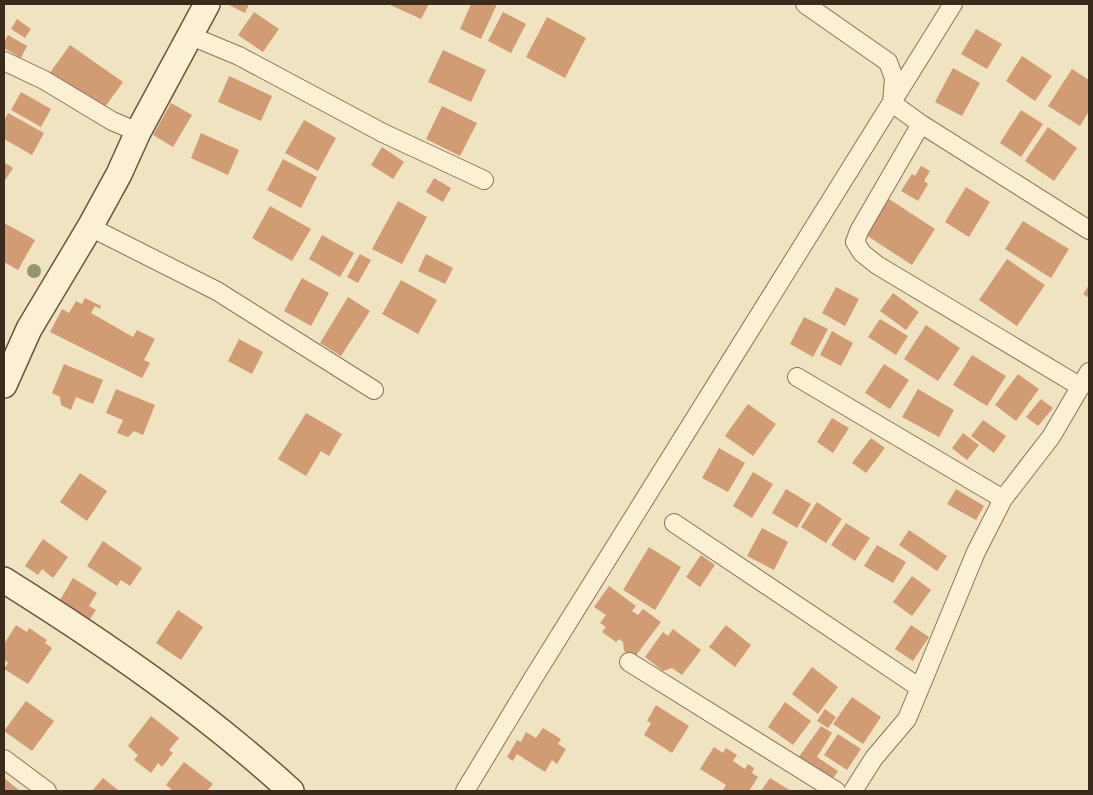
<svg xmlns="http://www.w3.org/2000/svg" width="1093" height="795" font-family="'Noto Serif',serif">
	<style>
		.building { fill: #d19c74 }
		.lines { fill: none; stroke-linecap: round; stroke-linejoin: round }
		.street-casing { stroke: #8b7357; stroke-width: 20 }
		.secondary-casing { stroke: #6c543b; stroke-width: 28 }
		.street { stroke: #fbf0d4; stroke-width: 18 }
		.secondary { stroke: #fbf0d4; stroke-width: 25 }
		.tree { fill: #94966a }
	</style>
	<rect width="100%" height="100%" fill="#f0e3c1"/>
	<path class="building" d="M227 4H249L245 13Z
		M388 4H429L421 19Z
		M471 4H497L481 39 460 29Z
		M254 12 279 29 263 52 238 35Z
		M503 12 526 24 511 53 488 41Z
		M547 17 586 38 565 78 526 57Z
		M17 19 31 29 25 38 11 29Z
		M976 29 1002 44 987 69 961 54Z
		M8 35 27 46 21 58 4 48V42Z
		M70 45 123 82 102 111 49 74Z
		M443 50 486 70 471 102 428 82Z
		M1022 56 1052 76 1035 101 1006 81Z
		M953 68 980 83 962 116 935 102Z
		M1072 69 1089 80V111L1080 126 1048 106Z
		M229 76 272 96 261 121 218 102Z
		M21 92 51 109 41 127 11 110Z
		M171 103 192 115 173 147 153 135Z
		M442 106 477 123 460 156 426 139Z
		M1021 110 1043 124 1021 157 1000 143Z
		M8 113 44 133 32 155 4 139V121Z
		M304 120 336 138 318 171 285 153Z
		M1048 127 1077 148 1054 181 1025 161Z
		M201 133 239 150 228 175 191 158Z
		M382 147 404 162 393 179 371 165Z
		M283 159 317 177 301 208 267 190Z
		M4 162 13 168 4 182Z
		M921 166 930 171 924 181 928 184 918 201 901 191 912 174 915 176Z
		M434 178 451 188 443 202 426 192Z
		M966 187 990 202 969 237 945 222Z
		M889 199 935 229 912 265 866 235Z
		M398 201 427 217 402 264 372 249Z
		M270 206 311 229 292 261 252 238Z
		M1023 221 1069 249 1051 278 1005 249Z
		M4 223 35 240 18 270 4 262Z
		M322 235 354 253 340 277 309 259Z
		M360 254 371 260 358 283 347 277Z
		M426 254 453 268 445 284 418 271Z
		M1007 259 1045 285 1017 326 979 300Z
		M302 278 329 293 311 326 284 311Z
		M401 280 437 300 418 334 382 314Z
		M1089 285V298L1083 294Z
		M836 287 859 299 845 326 822 313Z
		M893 293 919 312 906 330 880 311Z
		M348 297 370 311 341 356 320 343Z
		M85 298 101 306 100 309 95 306 91 313 133 337 137 330 155 339 144 360 150 363 142 378 50 332 62 309 69 313 76 301 82 304Z
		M804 317 828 329 813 357 790 344Z
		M880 319 908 336 896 355 868 337Z
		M926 325 960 348 938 381 904 359Z
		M832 331 853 343 841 366 820 355Z
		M239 339 263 352 252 374 228 361Z
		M972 355 1006 376 987 406 953 385Z
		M64 364 103 380 93 404 76 397 71 410 61 405 60 397 52 393Z
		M884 364 909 380 890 409 865 393Z
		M1018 374 1039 389 1016 421 995 405Z
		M116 389 155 405 143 435 134 431 128 437 117 433 123 420 106 413Z
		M918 389 954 410 939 437 902 417Z
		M1041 399 1053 408 1038 426 1026 417Z
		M748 404 776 424 753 456 725 436Z
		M306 413 342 434 329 456 321 451 306 476 278 459Z
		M832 418 849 428 833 453 817 442Z
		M983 420 1006 436 994 453 971 436Z
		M963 433 979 445 967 460 952 448Z
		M871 438 885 448 866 473 852 463Z
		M719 448 745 463 728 492 702 478Z
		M753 472 773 484 752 518 733 506Z
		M80 473 107 491 87 521 60 502Z
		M786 489 811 504 797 528 772 513Z
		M956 489 984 506 976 520 947 504Z
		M817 502 842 519 826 543 801 527Z
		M846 523 870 538 855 561 831 545Z
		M762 528 788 542 774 570 747 556Z
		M909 530 947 556 937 571 899 545Z
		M43 539 68 557 53 578 42 569 38 575 25 566Z
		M103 541 142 568 130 586 121 580 117 586 87 566Z
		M877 545 906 562 893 583 864 566Z
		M649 547 681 567 655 610 623 590Z
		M701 555 715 565 700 587 686 577Z
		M912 576 931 590 912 616 893 602Z
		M73 578 97 593 89 606 96 610 86 625 56 607Z
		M609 586 636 606 632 611 638 615 643 609 661 622 634 658 624 651 623 642 619 639 616 642 602 632 606 627 600 623 606 615 594 607Z
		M178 610 203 627 181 660 156 643Z
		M16 625 27 632 29 628 47 640 45 643 52 648 28 684 4 669 8 663 4 659V644Z
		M726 625 751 645 735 667 709 647Z
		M911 625 929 637 913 661 895 649Z
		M673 629 701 650 682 675 672 668 663 671 645 657 663 632 668 636Z
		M812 667 838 687 818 714 792 694Z
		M852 697 881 717 863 744 833 724Z
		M26 701 54 721 32 751 4 731Z
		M785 702 811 721 793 745 768 727Z
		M656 705 689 726 672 753 644 735 651 723 647 721Z
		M825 709 836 717 828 728 817 721Z
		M151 716 179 738 169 750 173 753 162 767 158 763 151 773 134 760 138 755 128 746Z
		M821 726 832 733 817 757 838 771 831 781 798 758Z
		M543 728 561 739 558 744 566 749 557 764 552 760 545 772 517 754 513 761 507 757 517 740 521 742 526 732 536 738Z
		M838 734 861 749 847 770 824 755Z
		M714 747 723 753 726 748 737 755 733 761 745 769 748 764 754 768 752 773 758 777 749 791 746 790 745 791H725L723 790 726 785 700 769Z
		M184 762 213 784 207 791H173L166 785Z
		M4 778 20 791H4Z
		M103 778 119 791H92Z
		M770 778 791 791H761Z"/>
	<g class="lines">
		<g class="street-casing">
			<path id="street" d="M805 4 888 62 894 78 892 103 921 124 1089 230
				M191 36 239 56 383 133 484 180
				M4 61 44 80 112 121 138 132
				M921 124 859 231 855 242 862 253 877 265 1081 387
				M90 227 217 291 374 390
				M797 377 1003 499
				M674 523 920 688
				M629 662 836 791
				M4 759 47 791
				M465 791 532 680 953 4
				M853 791 874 758 907 719 976 552 1003 499 1051 437 1089 372"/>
		</g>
		<g class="secondary-casing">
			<path id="secondary" d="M4 385 29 329 90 227 119 174 138 132 207 4
				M4 580C106 644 202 710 291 791"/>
		</g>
		<use href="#street" class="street"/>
		<use href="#secondary" class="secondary"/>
	</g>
	<circle class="tree" cx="34" cy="271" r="7"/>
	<rect width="1093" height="795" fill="none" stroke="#3a2b1c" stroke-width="10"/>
</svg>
